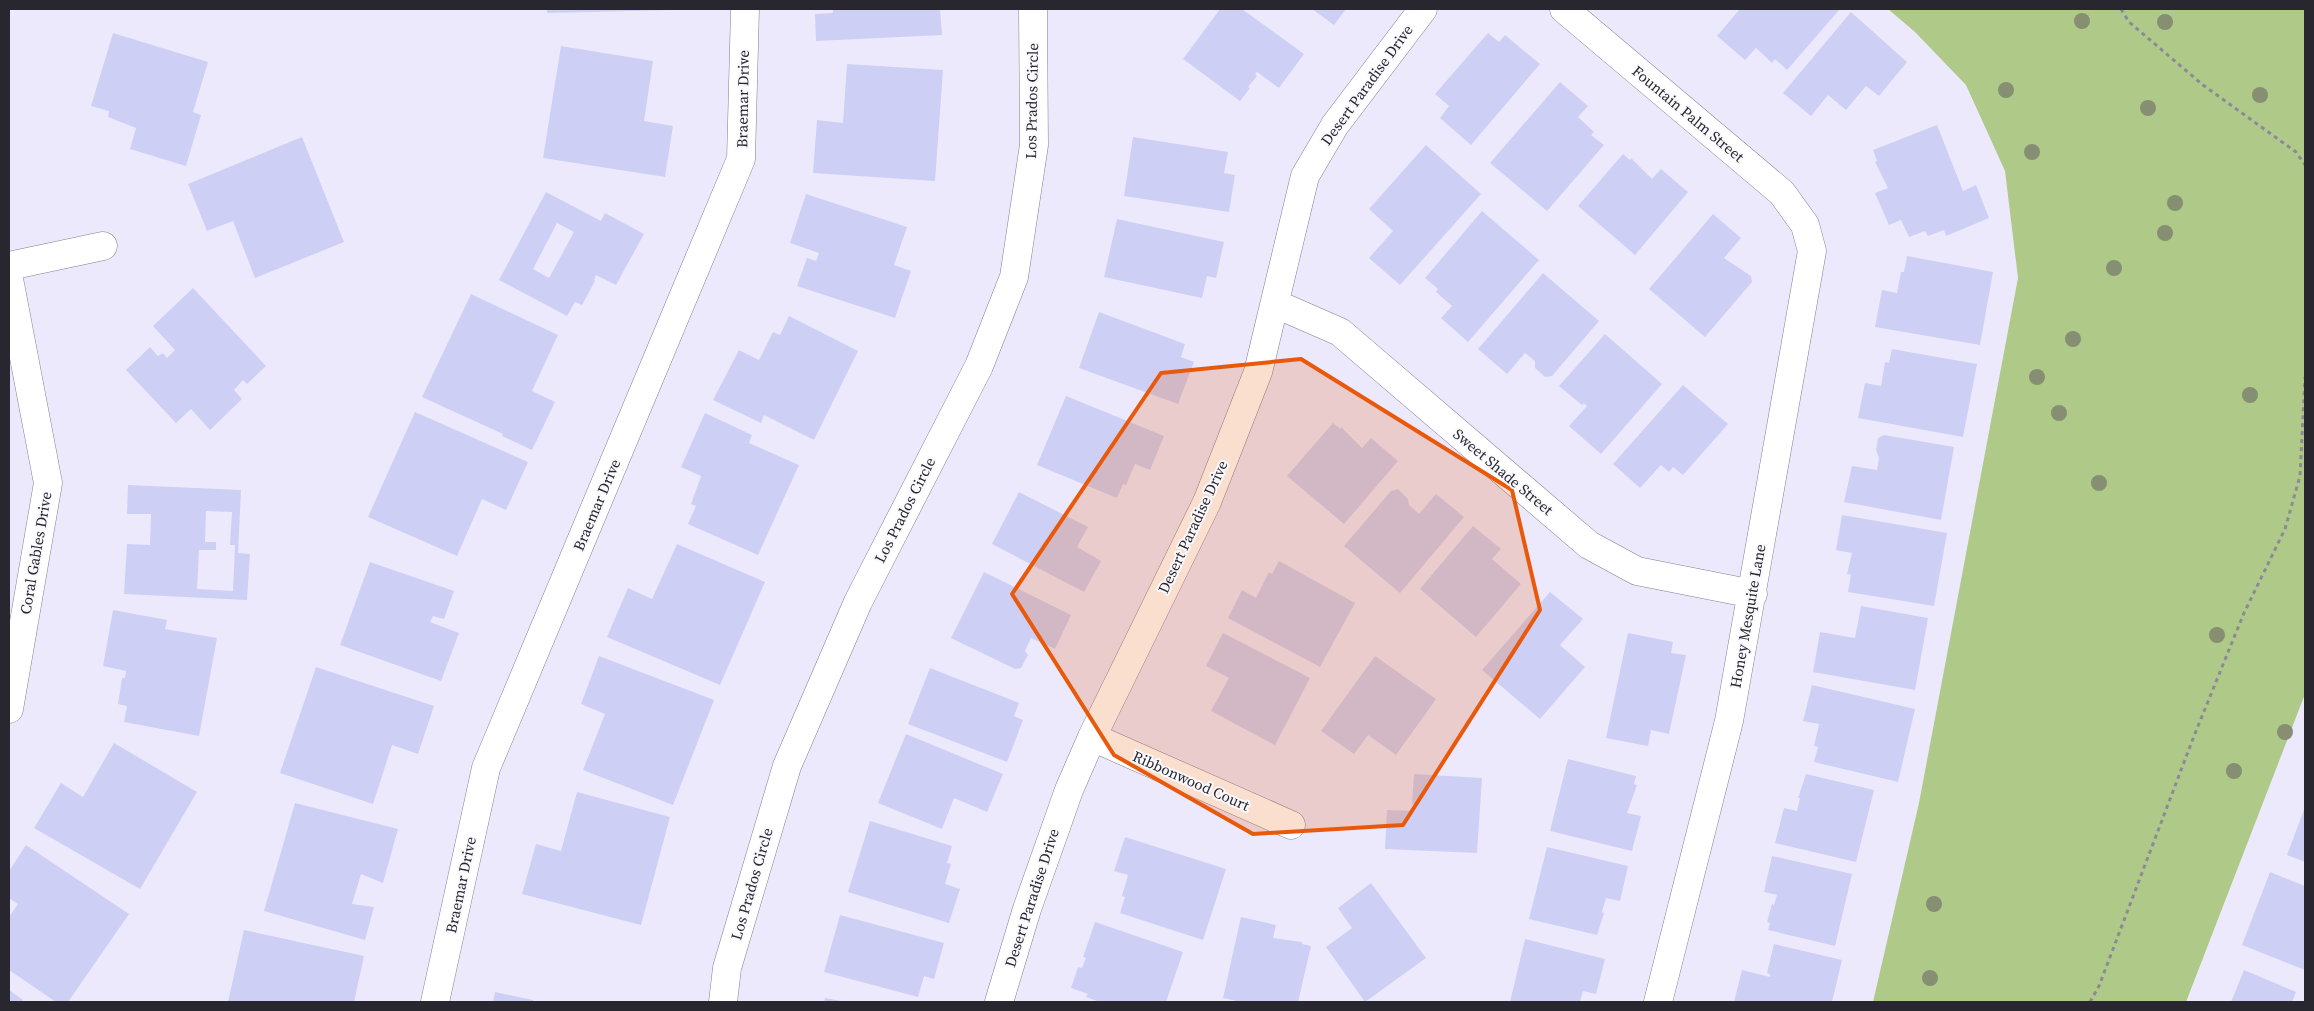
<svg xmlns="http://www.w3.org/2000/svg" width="2314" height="1011" font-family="'Source Serif 4',serif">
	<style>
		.green { fill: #afc989 }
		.building { fill: #cecff4; fill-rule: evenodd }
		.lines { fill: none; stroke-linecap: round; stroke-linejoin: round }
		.street-casing { stroke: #827f91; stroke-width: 29 }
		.path { stroke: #8d8a98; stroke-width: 3; stroke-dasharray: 4 4; stroke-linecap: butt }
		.street { stroke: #fff; stroke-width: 28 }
		.tree { fill: #868f72 }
		.marked { fill: #e8590c; fill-opacity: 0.2; stroke: #e8590c; stroke-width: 4; stroke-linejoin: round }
		.labels { text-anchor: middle; stroke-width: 4; stroke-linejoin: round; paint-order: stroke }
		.street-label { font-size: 15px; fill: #28262e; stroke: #faf9fd }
	</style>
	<rect width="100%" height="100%" fill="#ede9fd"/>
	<path class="green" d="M1888 9H2305V694L2186 1002H1873L1919 803 2018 278 2005 171 1966 85 1915 32Z"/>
	<path class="building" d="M547 9H674V10L547 13Z
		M833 9H940L942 35 816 41 815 14 833 13Z
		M1220 9H1242L1304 54 1279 88 1257 72 1255 74 1257 76 1248 87 1250 88 1240 101 1183 59Z
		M1312 9H1346L1334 25Z
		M1740 9H1840L1787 70 1775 59 1772 63 1756 48 1745 60 1717 36Z
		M1851 12 1907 62 1879 96 1866 86 1846 110 1828 95 1811 116 1783 93Z
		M113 33 208 62 193 112 201 115 186 166 130 149 136 128 108 117 109 111 91 106Z
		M1488 33 1499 42 1505 35 1540 64 1471 145 1440 118 1449 106 1435 94Z
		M561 46 653 61 644 121 673 126 665 177 543 158Z
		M847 64 943 70 935 181 813 173 817 120 843 123Z
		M1560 82 1588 106 1578 117 1594 132 1591 135 1604 145 1547 211 1490 163Z
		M1937 125 1963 191 1976 185 1989 218 1946 236 1944 230 1928 236 1925 231 1909 237 1901 220 1889 225 1875 193 1888 188 1875 162 1877 161 1873 150Z
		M302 137 344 242 255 278 233 221 207 231 188 184Z
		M1133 137 1228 152 1224 173 1235 175 1229 212 1124 196Z
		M1426 145 1481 194 1400 285 1369 258 1393 231 1369 209Z
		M1623 154 1630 160 1631 158 1652 179 1661 169 1688 192 1635 255 1578 206Z
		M546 192 601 221 605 213 644 234 616 285 596 275 594 280 595 281 582 305 575 302 567 316 499 280ZM557 223 574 232 549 278 533 269Z
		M806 194 907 227 894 265 911 271 895 318 797 286 807 258 816 261 819 253 790 243Z
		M1482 211 1539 260 1468 342 1441 318 1452 306 1436 292 1438 289 1425 278Z
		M1713 214 1741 238 1724 258 1751 276 1752 282 1705 337 1649 289Z
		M1117 219 1224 242 1216 278 1207 276 1202 298 1104 277Z
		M1907 256 1993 272 1980 345 1875 327 1882 290 1897 293 1901 272H1904Z
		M1543 273 1599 321 1552 376 1545 377 1535 368V361L1525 353 1507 374 1478 349Z
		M193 288 266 366 247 384 243 380 234 390 242 399 210 430 191 409 176 423 126 370 150 347 158 356 163 353 167 358 175 350 153 326Z
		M471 294 558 335 532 391 555 402 532 450 502 436 503 434 422 397Z
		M1099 312 1185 344 1181 357 1194 362 1178 404 1079 368Z
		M789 316 858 351 814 440 764 415 761 423 713 400 739 350 759 360 773 332 780 335Z
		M1605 334 1662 384 1601 454 1569 426 1587 406 1584 403 1582 405 1559 386Z
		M1892 349 1977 364 1963 437 1858 418 1865 383 1881 386 1885 362 1889 363Z
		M1683 385 1728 424 1683 475 1673 467 1669 472 1661 465 1640 488 1613 464Z
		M1066 396 1164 436 1150 470 1135 464 1126 485 1123 484 1117 498 1037 465Z
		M415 412 528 462 506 510 482 499 457 556 368 517Z
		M705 413 752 435 749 443 799 465 758 555 688 524 696 506 691 504 701 476 681 467Z
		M1333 423 1340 429 1341 427 1362 448 1371 438 1398 461 1344 524 1287 476Z
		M1884 435 1954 447 1941 520 1844 502 1852 466 1877 470 1879 458 1876 450 1878 438Z
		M128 485 241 490 238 553 250 554 247 600 124 594 127 544 150 545 151 514H127ZM206 511 232 512 230 545H235L233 591 197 589 199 550H216V542H205Z
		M1398 489 1408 499 1409 505 1419 514 1436 494 1464 517 1400 593 1344 546 1391 491Z
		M1019 492 1088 527 1077 547 1101 561 1084 592 992 544Z
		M1842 515 1947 533 1934 606 1848 592 1851 575 1847 574 1852 553 1836 550Z
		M1473 526 1501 549 1492 559 1521 584 1476 637 1420 589Z
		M677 544 765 582 720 685 607 637 628 588 652 599Z
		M1279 561 1355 603 1320 667 1228 618 1242 590 1256 598 1269 572 1272 574Z
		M370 562 454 591 444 619 433 616 430 622 459 633 441 681 340 645Z
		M984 572 1071 615 1055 649 1031 638 1025 651 1028 655 1021 668 1015 669 951 638Z
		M1550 592 1583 619 1560 645 1585 667 1540 719 1482 670Z
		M1861 606 1928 618 1915 690 1813 672 1820 632 1855 638Z
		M113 610 167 620 165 629 217 638 199 736 124 722 127 706 118 704 122 678H125L126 671 103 666Z
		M1223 633 1310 678 1275 745 1211 711 1229 678 1206 666Z
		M1628 633 1673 642 1671 653 1686 655 1669 734 1651 730 1648 746 1606 738Z
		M599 656 714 700 673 805 583 770 605 714 581 704Z
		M1375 656 1436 699 1396 755 1368 735 1354 754 1321 731Z
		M316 667 434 706 418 754 392 745 373 804 280 773Z
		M930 668 1019 703 1014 716 1023 720 1007 762 908 724Z
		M1812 685 1915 709 1898 782 1814 762 1818 747 1814 746 1819 724 1803 721Z
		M906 734 1003 774 987 812 954 798 942 829 878 803Z
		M114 743 197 792 140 889 34 828 61 783 83 797Z
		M1568 759 1636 776 1634 784 1637 785 1627 813 1641 816 1632 851 1550 831Z
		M1414 774 1482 778 1477 853 1385 849 1387 810 1415 811V804H1412Z
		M1806 774 1874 790 1856 862 1775 843 1784 808 1797 811 1800 798H1798Z
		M577 792 670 817 641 925 522 894 536 844 561 851Z
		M295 803 398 829 383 883 361 874 352 904 374 907 365 940 264 911Z
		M2305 807V862L2287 855Z
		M870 821 952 846 947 863 951 864 945 884 960 889 949 923 848 892Z
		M1125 837 1226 869 1203 940 1120 913 1125 897 1122 896 1128 875 1114 871Z
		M26 845 129 914 68 1002H56L9 970V917L18 904 9 898V871Z
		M1547 847 1628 866 1620 901 1606 898 1602 912 1604 913 1597 935 1529 919Z
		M1772 856 1852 874 1835 946 1768 930 1770 923 1767 922 1772 904 1774 905 1777 895 1764 892Z
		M2270 872 2305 886V970L2242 945Z
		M1371 883 1426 958 1365 1002 1326 947 1352 928 1338 908Z
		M840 915 944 943 934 979 924 976 918 997 824 972Z
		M1241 917 1276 925 1273 938 1302 942V944L1311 946 1298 1002H1241L1223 998Z
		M1095 922 1183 952 1166 1002H1100L1086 997 1088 994 1071 988 1078 967 1082 968 1086 958 1083 957Z
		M244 930 364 956 354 1002H228Z
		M1525 939 1605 959 1596 994 1583 991 1580 1002H1510Z
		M1774 944 1842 960 1832 1002H1734L1742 970 1770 977V974L1767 973Z
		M2244 970 2296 992 2292 1002H2231Z
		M9 990 23 1000 22 1002H9Z
		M495 992 533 1000V1002H493Z
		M825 998 841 1001V1002H824Z"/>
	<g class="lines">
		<g class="street-casing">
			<path id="street" d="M1564 9 1782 193 1805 225 1812 251 1729 721 1658 1002
				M9 266 103 246
				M9 279 48 483 9 709
				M1276 304 1340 332 1589 545 1637 571 1753 594
				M1092 737 1291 825
				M435 1002 486 768 741 159 745 9
				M723 1002 727 968 787 766 858 602 979 366 1014 277 1034 145 1033 9
				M999 1002 1027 909 1069 790 1092 737 1207 502 1258 372 1305 176 1335 125 1423 9"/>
		</g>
		<path class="path" d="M2121 9 2129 22 2203 85 2296 152 2305 165
			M2090 1002 2099 986 2194 736 2244 613 2285 529 2300 476 2305 377"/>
		<use href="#street" class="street"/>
	</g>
	<g class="tree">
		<circle cx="2082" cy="21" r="8"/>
		<circle cx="2165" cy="22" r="8"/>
		<circle cx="2006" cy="90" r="8"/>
		<circle cx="2260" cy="95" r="8"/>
		<circle cx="2148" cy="108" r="8"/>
		<circle cx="2032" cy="152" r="8"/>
		<circle cx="2175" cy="203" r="8"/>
		<circle cx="2165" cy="233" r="8"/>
		<circle cx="2114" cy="268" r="8"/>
		<circle cx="2073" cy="339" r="8"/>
		<circle cx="2037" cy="377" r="8"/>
		<circle cx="2250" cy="395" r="8"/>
		<circle cx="2059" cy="413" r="8"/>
		<circle cx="2099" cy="483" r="8"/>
		<circle cx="2217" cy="635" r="8"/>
		<circle cx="2285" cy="732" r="8"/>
		<circle cx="2234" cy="771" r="8"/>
		<circle cx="1934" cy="904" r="8"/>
		<circle cx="1930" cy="978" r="8"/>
	</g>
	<path class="marked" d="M1301 359 1512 490 1540 610 1403 825 1253 834 1114 755 1012 594 1161 373Z"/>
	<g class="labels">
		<g class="street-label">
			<text transform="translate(1367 85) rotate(-54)" y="5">Desert Paradise Drive</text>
			<text transform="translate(743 99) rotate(-89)" y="5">Braemar Drive</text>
			<text transform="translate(1032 101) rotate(-89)" y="5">Los Prados Circle</text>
			<text transform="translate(1688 114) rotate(40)" y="5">Fountain Palm Street</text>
			<text transform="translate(1503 472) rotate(40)" y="5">Sweet Shade Street</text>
			<text transform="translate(597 505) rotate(-67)" y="5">Braemar Drive</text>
			<text transform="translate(905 510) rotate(-63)" y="5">Los Prados Circle</text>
			<text transform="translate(1193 527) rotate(-65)" y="5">Desert Paradise Drive</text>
			<text transform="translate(36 553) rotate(-80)" y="5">Coral Gables Drive</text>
			<text transform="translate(1748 616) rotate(-80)" y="5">Honey Mesquite Lane</text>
			<text transform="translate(1191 781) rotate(24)" y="5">Ribbonwood Court</text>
			<text transform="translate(752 884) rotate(-74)" y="5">Los Prados Circle</text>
			<text transform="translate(461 885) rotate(-78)" y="5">Braemar Drive</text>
			<text transform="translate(1032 898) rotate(-72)" y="5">Desert Paradise Drive</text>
		</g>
	</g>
	<rect width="2314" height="1011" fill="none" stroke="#28262e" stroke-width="20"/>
</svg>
